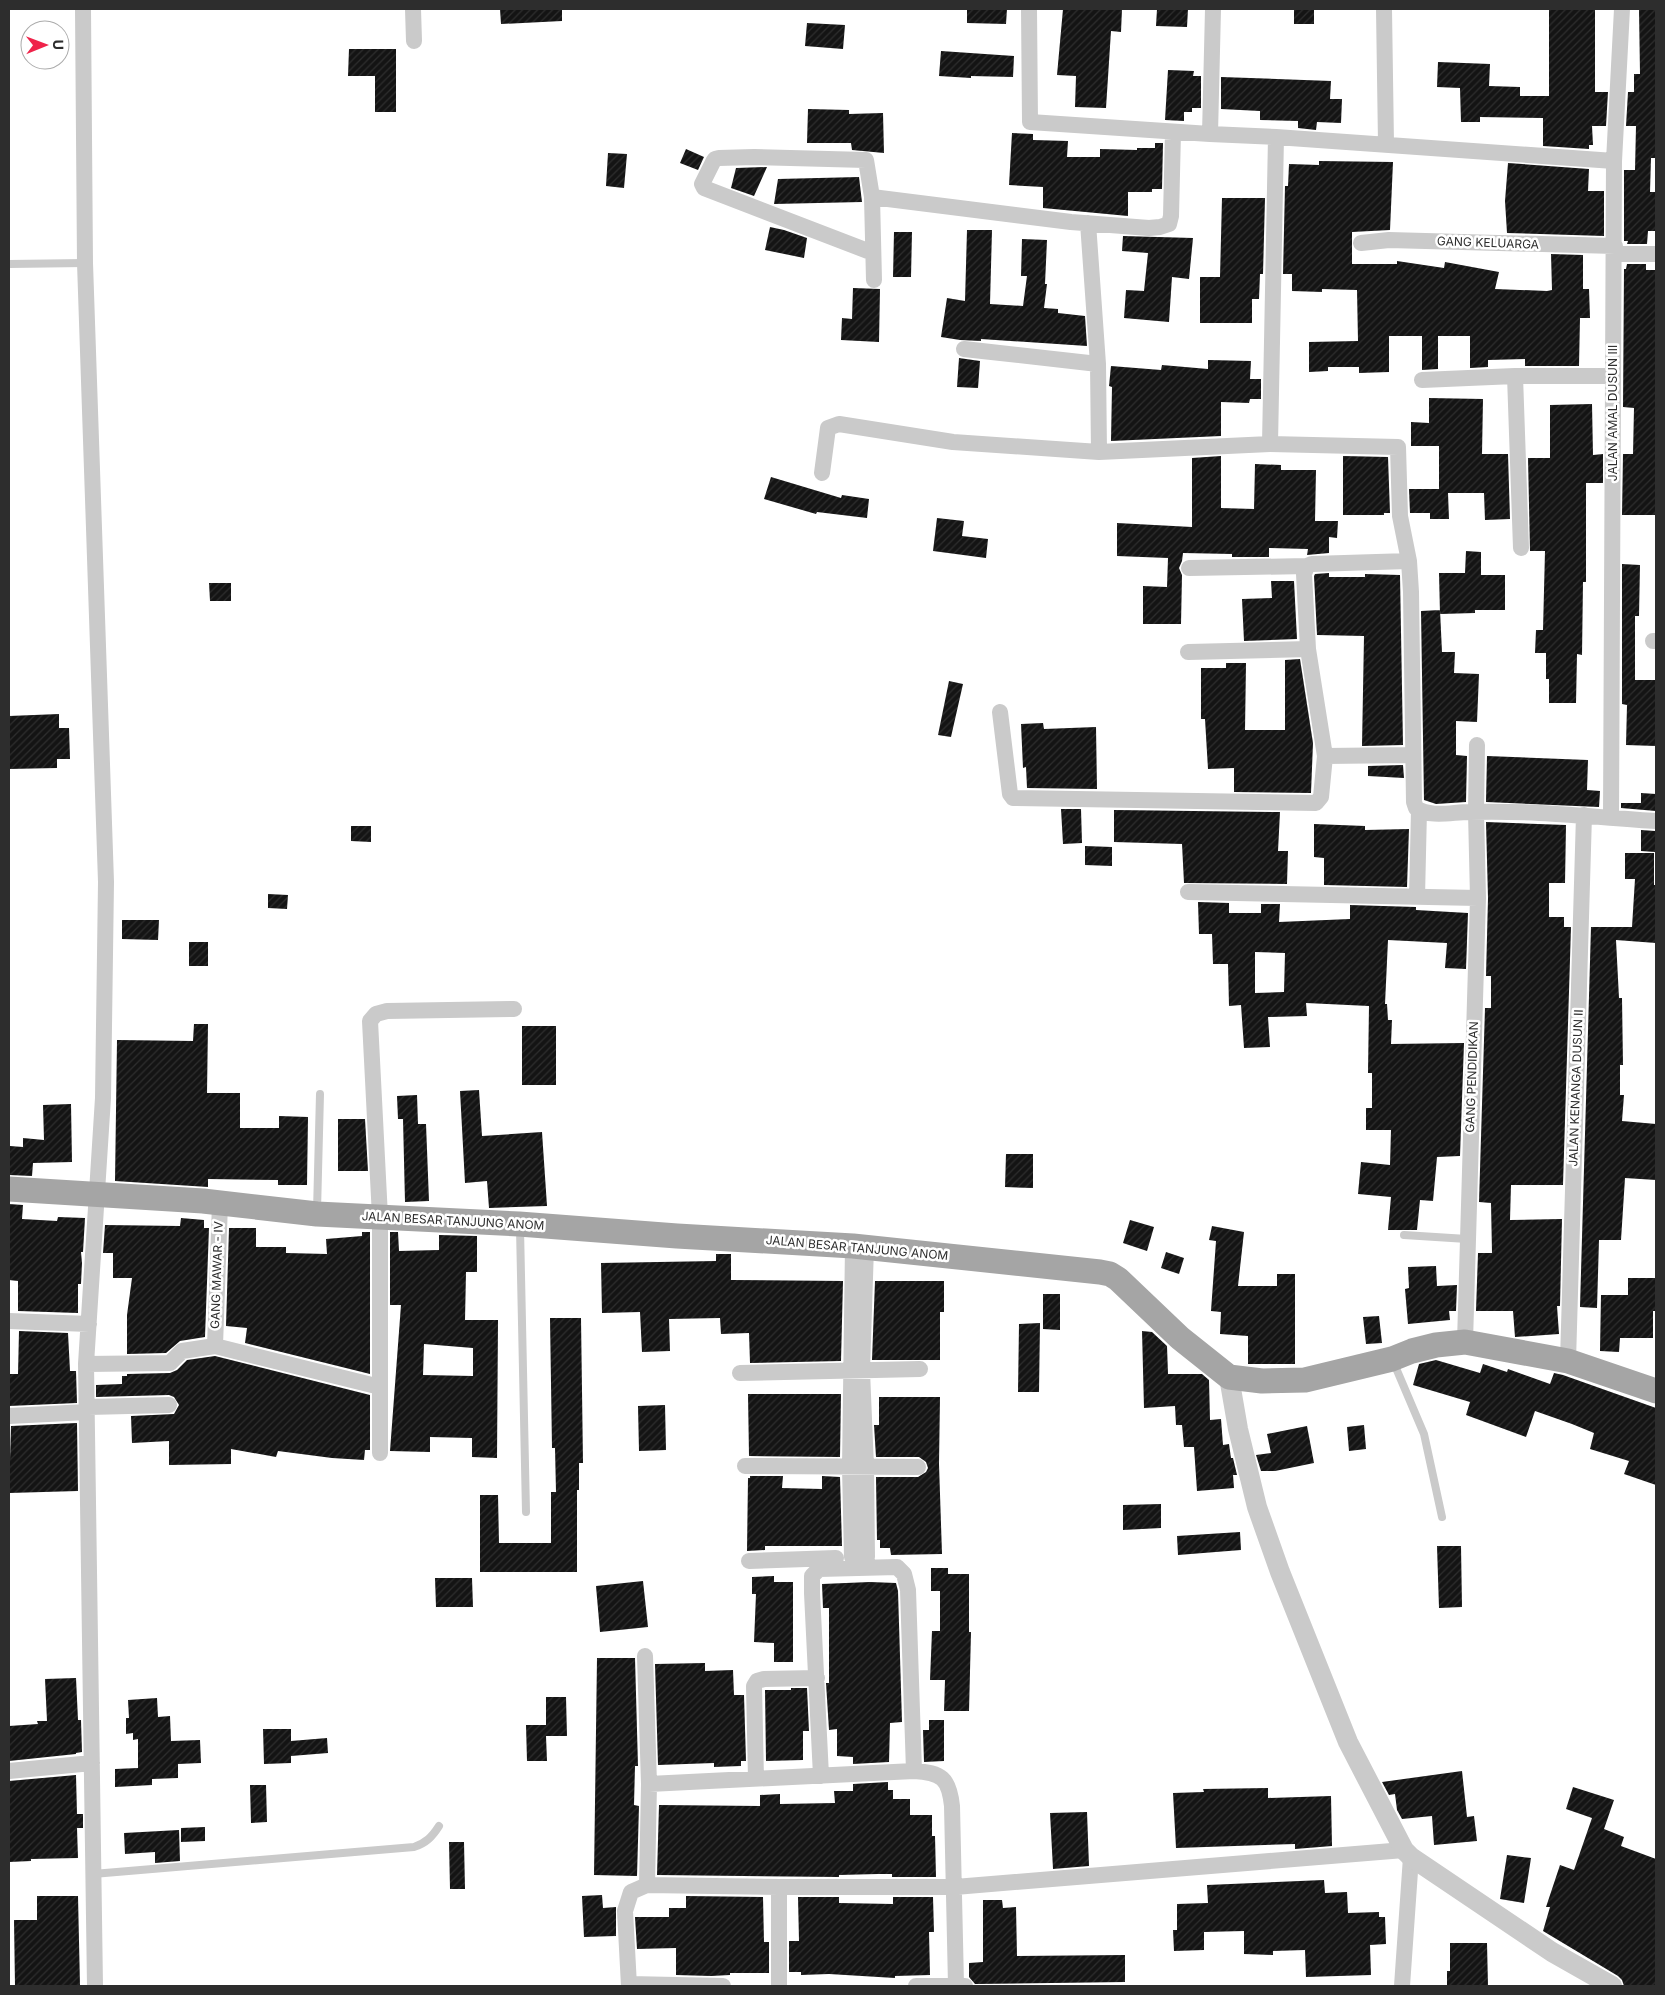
<svg xmlns="http://www.w3.org/2000/svg" width="1665" height="1995" font-family="Inter,sans-serif">
	<style>
		.building { fill: url(#building-hatch); fill-rule: evenodd }
		.lines { fill: none; stroke-linecap: round; stroke-linejoin: round }
		.service { stroke: #cacaca; stroke-width: 8 }
		.minor { stroke: #cacaca; stroke-width: 16 }
		.tertiary { stroke: #cacaca; stroke-width: 20 }
		.primary { stroke: #a5a5a5; stroke-width: 25 }
		.labels { text-anchor: middle; stroke-width: 5; stroke-linejoin: round; paint-order: stroke }
		.street-label { font-size: 12px; fill: #2d2d2d; stroke: #fff }
	</style>
	<defs>
		<pattern id="building-hatch" width="6" height="6" patternUnits="userSpaceOnUse" patternTransform="scale(1.25)"><rect width="6" height="6" fill="#141414"/><path d="M-1 1l2-2M0 6l6-6M5 7l2-2" fill="none" stroke="#2e2e2e"/></pattern>
	</defs>
	<rect width="100%" height="100%" fill="#fff"/>
	<path class="building" d="M500 9H562V21L501 24Z
		M967 9H1007L1006 24 967 23Z
		M1063 9H1122L1121 32 1111 31 1106 108 1075 107 1076 76 1057 75Z
		M1157 9H1188L1187 27 1156 26Z
		M1294 9H1314V24H1294Z
		M1549 9H1595V92H1608L1606 126H1592L1593 145H1589V149L1543 146V118L1480 117V122H1461L1460 88 1437 87 1438 62 1490 64 1489 86 1520 87V96H1549Z
		M1639 9H1656V158H1651L1650 192H1656V231H1648L1647 244H1627L1628 241H1624V170H1635L1636 126H1626L1628 92H1634V74H1640Z
		M807 23 845 25 843 49 805 46Z
		M349 49H396V112H375V76H348Z
		M941 51 1014 56 1013 77 971 76V78L939 76Z
		M1168 70 1194 71 1193 76H1201V108H1192V112H1184V121L1165 120Z
		M1221 77 1331 81 1330 99H1342L1341 123 1317 122 1316 130 1298 128V121L1260 120V111L1221 109Z
		M808 109 849 110V114L883 113 884 153 852 150 851 143H807Z
		M1012 133 1033 134V140L1068 141 1067 157H1100V149L1137 150V148H1155V143H1163L1162 189H1152V192H1128V216L1043 208V187L1009 185Z
		M686 149 704 157 698 170 680 163Z
		M608 153 627 154 624 188 606 186Z
		M1319 161 1393 162 1390 230 1352 232V264H1397V261L1444 268 1445 262 1499 272 1495 289 1547 291 1552 290 1551 254 1583 255V289H1589L1590 318H1580L1579 366H1525V359L1488 360V367L1470 368V336H1438V369L1422 370V336H1389V372L1359 373V367H1328V371L1309 372V342L1358 341 1357 290 1322 289V292L1292 291V274H1283L1285 186H1288L1289 164 1319 165Z
		M1508 163 1589 169 1588 191H1604V236L1507 233 1505 201Z
		M767 167 754 196 731 188 736 168Z
		M859 177 862 202 774 204 778 179Z
		M1222 198H1265L1263 274H1260L1259 299H1252V323H1200V277H1220Z
		M770 227 784 230 807 238 804 258 765 250Z
		M967 230H992L990 304 1023 306 1027 276H1021L1022 239 1047 240 1045 284H1047L1044 308 1058 309V313L1085 316 1087 346 981 339V341L960 340 941 337 947 298 965 301Z
		M894 232H912L911 277H893Z
		M1123 236 1193 238 1189 279 1172 277 1169 322 1124 318 1126 290 1144 291 1148 253 1122 251Z
		M1627 264H1646V270H1656V515H1622L1623 454H1633L1634 408 1623 407 1624 269H1626Z
		M853 288 880 289 879 342 841 340 842 318 852 319Z
		M959 358 980 361 978 388 957 387Z
		M1208 360 1251 361 1250 379H1261V399H1250L1249 403 1221 402V436L1111 441 1112 387 1109 386 1111 366 1161 370 1162 365 1208 369Z
		M1429 398 1483 399 1482 454H1508L1510 519 1485 520 1484 493H1448L1449 519H1430V513H1410L1409 489H1439V446H1411V422L1429 423Z
		M1592 404 1593 455 1603 454V483H1586V582H1583L1582 655 1577 654 1576 703H1549V679H1546V653H1535L1536 630H1543L1545 551H1530L1528 458H1550V405Z
		M1221 456V508L1254 509 1255 464 1281 465V470H1316L1315 521H1338L1337 538 1329 537V553L1307 555 1308 549 1269 548V557H1232V554L1183 553 1182 561 1179 568 1182 575 1181 624H1143V586L1167 587 1168 558 1117 556V523L1192 527V458Z
		M1343 456 1388 457 1390 513H1384V515H1343Z
		M771 477 841 498 842 495 869 499 867 518 817 512 816 514 764 499Z
		M937 518 964 521 962 536 988 539 986 558 933 551Z
		M1466 551 1481 552V575H1505V610H1475V613L1440 614 1439 573H1465Z
		M1622 564 1640 565 1639 616H1635V680H1656V746L1626 745 1627 705 1622 704Z
		M1329 573V577H1365V574L1400 575 1403 745 1362 746 1364 636 1317 635 1314 576 1315 574Z
		M1271 581H1294L1297 639 1244 641 1242 599 1272 598Z
		M209 583H231V601H210Z
		M1440 610 1442 652H1455L1454 673 1479 674 1477 722 1456 721V755L1467 756 1466 802 1436 804 1424 800 1421 611Z
		M1300 659 1313 743 1311 793 1234 792V768L1208 769 1205 719H1201V668H1226V663H1246L1245 730H1285V660Z
		M949 681 963 684 951 737 938 735Z
		M59 714V728H69L70 759H57V768L9 769V716Z
		M1043 723 1044 729 1096 727 1097 789 1027 788 1026 767 1023 768 1021 724Z
		M1487 756 1588 760 1587 790 1600 791 1599 807 1486 802Z
		M1403 765 1404 778 1368 776V766Z
		M1641 793 1656 794V811L1621 808V803H1641Z
		M1061 809H1081L1082 843 1063 844Z
		M1114 810 1280 812 1278 851H1288L1287 884 1184 883 1182 844 1114 842Z
		M1486 822 1566 825 1565 883H1549V917H1564V927H1571L1563 1185H1511L1510 1220 1562 1219 1560 1306H1557L1559 1334 1515 1337 1513 1311H1476L1478 1253H1492L1491 1203 1479 1202 1485 1008H1491V976H1486L1488 898Z
		M1314 824 1365 826V830L1409 829 1407 887 1324 885V858L1314 857Z
		M351 826H371V842L351 841Z
		M1641 830 1655 831V852L1641 851Z
		M1085 846 1112 847V866L1085 865Z
		M1625 853H1654V885H1656V943L1616 940 1619 998H1622L1623 1065H1620V1095H1624L1622 1121 1656 1124V1180L1625 1178 1621 1240H1599L1597 1308 1580 1307 1591 927H1632L1635 879H1625Z
		M268 894 288 895 287 909 268 908Z
		M1198 902 1229 903V913H1261V904H1280L1279 922 1350 919V905L1416 907V910L1468 913 1466 969 1445 968 1447 943 1388 940 1385 1004H1387L1388 1020H1392L1391 1044 1464 1043 1460 1156 1437 1157 1433 1201 1420 1200 1417 1230H1388L1391 1197 1358 1194 1361 1162 1390 1165 1391 1130H1366V1108H1372V1073H1368L1369 1006 1306 1003 1307 1016 1268 1017 1270 1047 1244 1048 1241 1005 1229 1006 1228 964H1213L1212 934H1199ZM1255 952 1285 953 1284 992 1255 993Z
		M122 920H159L158 940 122 939Z
		M189 942H208V966H189Z
		M194 1024H208L207 1093H240V1128H279V1116L308 1117 307 1185H278V1180L208 1179V1187L115 1181 117 1040 193 1041Z
		M522 1026H556V1085H522Z
		M479 1090 482 1136 542 1132 547 1206 489 1208 487 1181 465 1183 460 1091Z
		M417 1095 418 1124H426L429 1201 405 1202 403 1119H398L397 1096Z
		M71 1104 72 1162 33 1163 32 1176 9 1175 10 1146 23 1147V1138L44 1140 43 1105Z
		M338 1119H365L368 1171H338Z
		M1006 1154H1033V1188L1005 1187Z
		M9 1204 23 1205 22 1219 57 1221 58 1217 85 1218 83 1252H81L82 1263 81 1284H78V1313L18 1311V1281L9 1280Z
		M181 1218 204 1220V1228H209L205 1337 180 1341 166 1353 127 1354V1315L132 1278H113V1253H103L105 1225 180 1226Z
		M1130 1220 1154 1227 1147 1251 1123 1243Z
		M1212 1226 1244 1232 1238 1286H1277V1274H1295V1364H1248V1336L1220 1334 1221 1312 1211 1311 1216 1241 1209 1240Z
		M229 1228H256V1247H286V1253L327 1254 326 1239 362 1236V1232H370V1374L245 1343 247 1328 226 1326Z
		M390 1232H398L399 1251 439 1250V1235L477 1236V1272H466L465 1320H498L497 1458 472 1457V1438L430 1437V1452L390 1451 401 1305H390ZM424 1344 473 1348V1376L423 1375Z
		M1166 1252 1184 1258 1179 1274 1161 1268Z
		M716 1254H731V1280L843 1281 841 1361 750 1363 749 1333 721 1334 720 1318 669 1319 670 1351 642 1352 640 1312 602 1313 601 1263 716 1261Z
		M1436 1266 1437 1286 1457 1285 1456 1311H1449L1450 1320 1408 1324 1405 1289 1409 1288 1408 1267Z
		M1628 1278H1656L1655 1311H1653V1338H1620L1619 1352 1600 1351 1601 1295H1628Z
		M875 1281H944V1312H940V1360H872Z
		M1043 1294H1060V1330L1043 1329Z
		M1379 1316 1382 1343 1366 1344 1363 1317Z
		M550 1318H581L583 1463H579V1490H577V1572H480V1495H498L499 1543H551V1492H556L555 1448H552Z
		M1040 1323 1039 1392H1018L1019 1324Z
		M19 1331 68 1333 70 1371H76L77 1403 9 1406V1374H18Z
		M1142 1331 1152 1332 1167 1346 1168 1374H1202L1209 1380 1210 1420 1221 1419 1223 1445 1229 1444 1231 1458H1233L1237 1475H1233L1234 1488 1197 1491 1194 1447H1184L1182 1425H1176L1175 1406 1144 1408Z
		M215 1356 370 1395V1450H365L364 1460 332 1458 278 1451 276 1457 231 1449V1464L169 1465V1441L132 1443 131 1416 174 1414 179 1405 174 1397 169 1395 96 1397V1385L122 1384V1376H127V1374L170 1373 177 1370 187 1360Z
		M1436 1360 1480 1373 1483 1364 1507 1372 1508 1369 1550 1384 1554 1373 1563 1375 1656 1408V1485L1624 1474 1629 1461 1590 1449 1594 1433 1572 1424 1535 1411 1526 1437 1466 1415 1470 1402 1413 1385 1419 1364Z
		M748 1394H841L840 1457 749 1456Z
		M879 1397H940L939 1464 942 1554 891 1555 890 1548H880V1540H877L876 1477H918L926 1472 928 1468 926 1462 919 1457H876L874 1425H879Z
		M665 1405 666 1450 639 1451 638 1406Z
		M77 1423 78 1491 9 1493 11 1426Z
		M1364 1425 1366 1449 1349 1451 1347 1427Z
		M1307 1426 1314 1463 1275 1471H1261L1256 1455 1271 1453 1267 1434Z
		M750 1476H783L782 1488 822 1489V1476L840 1477 842 1546H765V1550L747 1551 748 1478H750Z
		M1161 1504V1528L1123 1530V1505Z
		M1240 1532 1241 1550 1178 1555 1177 1536Z
		M1437 1546H1461L1462 1607 1439 1608Z
		M931 1568H948V1574H969V1632H971L969 1711H944L945 1680H930L932 1631H940V1591H931Z
		M774 1576V1582H793V1662H774V1643L754 1642 756 1594H752V1577Z
		M435 1578H472L473 1607H436Z
		M643 1581 648 1627 600 1632 596 1586Z
		M870 1582 896 1583 898 1591 902 1722 890 1723 889 1762 853 1764V1757L837 1756V1729L829 1730 826 1683H829V1608H823L822 1584Z
		M597 1658H635L638 1766H635L634 1805 639 1806 637 1876 594 1875Z
		M705 1663V1671L733 1670 734 1695H744L746 1761H741V1766L714 1767V1763L658 1765 655 1664Z
		M76 1678 78 1720H81L82 1752 76 1753V1754L9 1761V1726L38 1724 37 1721H47L45 1679Z
		M791 1688H807L809 1731H803V1760L766 1761 765 1690H791Z
		M546 1697H566L567 1736H546L547 1761H527L526 1725H546Z
		M157 1698 158 1717 170 1716 171 1741 200 1740 201 1763 178 1764V1778L152 1779V1785L115 1787V1769L138 1768V1739L133 1740V1733L126 1734V1718H129L128 1700Z
		M929 1720H944V1761L924 1762 923 1730H929Z
		M263 1729H291V1741L327 1738 328 1753 291 1756V1763L264 1764Z
		M1462 1771 1467 1817 1474 1816 1477 1841 1434 1845 1432 1816 1402 1819 1397 1810 1395 1794 1389 1795 1382 1782Z
		M76 1775 77 1814H83V1828H77L78 1858 31 1859V1861L9 1862V1781Z
		M888 1782V1790H893V1799H910V1815H932V1836H935L936 1877H892V1874H878L839 1875V1877L657 1875 659 1805 760 1806V1795L780 1794V1804L835 1803 834 1791H853V1784Z
		M250 1785H266L267 1822 251 1823Z
		M1573 1787 1614 1800 1604 1829 1624 1837 1621 1846 1656 1859V1986H1624L1622 1980 1618 1976 1543 1931 1550 1907H1546L1560 1865 1574 1870 1592 1818 1566 1809Z
		M1268 1788V1798L1331 1796 1332 1846 1295 1849V1844L1176 1848 1173 1793 1204 1792 1203 1789Z
		M1087 1812 1089 1866 1053 1869 1050 1813Z
		M205 1827V1841L181 1842V1828Z
		M179 1830 180 1861 155 1863V1852L125 1854 124 1833Z
		M449 1842H464L465 1889H450Z
		M1507 1855 1531 1858 1524 1903 1500 1899Z
		M1324 1880 1325 1893 1347 1892 1348 1913 1379 1912V1917H1385L1386 1944 1370 1945 1371 1975 1306 1977 1305 1950 1273 1951V1955L1244 1954V1931L1204 1932V1950L1174 1951 1173 1930H1177V1904L1208 1903 1207 1885Z
		M602 1895 603 1908 616 1907V1936L584 1937 582 1896Z
		M37 1896H78L80 1986H15L14 1920H37Z
		M686 1896 763 1897 764 1942H769V1973H730V1975L711 1976 676 1975V1948L637 1949 635 1917H669V1908H686Z
		M798 1897H839V1903L893 1904V1897H933L934 1932H929L930 1975 895 1976V1978L829 1974 801 1975V1972H789V1941H799Z
		M983 1900H1002L1003 1908 1016 1907 1017 1956 1125 1955V1982L975 1984 969 1977V1963L983 1962Z
		M1450 1943H1487L1488 1986H1447V1971H1450Z"/>
	<g class="lines">
		<path class="service" d="M9 264 85 263
			M317 1211 320 1094
			M520 1228 526 1512
			M1404 1235 1467 1239
			M1393 1361 1424 1434 1442 1517
			M93 1874 414 1847C426 1843 432 1837 439 1826"/>
		<path class="minor" d="M83 9 85 263 106 882 103 1098 86 1364 95 1986
			M413 9 414 41
			M1029 9 1030 122 1210 134 1276 137 1614 161
			M1384 9 1386 144
			M1210 134 1213 9
			M872 197 866 160 754 157 719 158 715 159 713 162 702 184 704 188 873 253
			M1361 243 1389 240 1615 246
			M1614 254H1656
			M874 280 872 197 1071 222 1149 228 1160 227 1169 224 1171 216 1173 132
			M964 349 1098 364 1088 223
			M1098 364 1099 452
			M1515 376 1521 548
			M1422 380 1515 376H1613
			M1270 444 1276 137
			M822 473 828 428 839 424 953 442 1099 452 1270 444 1398 447 1400 516 1409 561 1411 592 1414 802 1416 808C1431 818 1452 812 1469 812 1531 810 1594 817 1656 821
			M1307 566 1304 574 1308 649 1325 756 1413 755
			M1189 568 1307 566 1312 564 1409 561
			M1653 641H1656
			M1188 652 1308 649
			M1000 712 1010 794 1013 798 1316 803 1321 797 1325 756
			M1611 818 1614 161 1622 9
			M1188 892 1478 898
			M1417 897 1419 810
			M866 1247 862 1371 866 1467 867 1557
			M9 1321 89 1324
			M1465 1342 1478 898 1476 812 1477 745
			M215 1346 220 1203
			M1568 1361 1584 815
			M86 1364 170 1363 182 1351 215 1346 380 1387
			M740 1373 920 1369
			M88 1407 169 1405
			M9 1416 87 1412
			M380 1453V1217L370 1021 376 1014 387 1011 514 1009
			M745 1466 918 1467
			M852 1557 850 1467 853 1246
			M749 1561 836 1558
			M645 1656 649 1784
			M9 1771 92 1763
			M821 1776 812 1593V1576L819 1569 897 1567 904 1574 908 1590 914 1771
			M756 1779 754 1686 757 1681 764 1679 817 1678
			M647 1885 649 1784 914 1771C942 1773 949 1778 952 1806L956 1985
			M629 1984 723 1986
			M629 1986 625 1911 631 1892 647 1885 779 1887H955L1404 1850
			M779 1986V1887
			M916 1986H965
			M1402 1986 1411 1857"/>
		<path class="tertiary" d="M1229 1377 1238 1429 1257 1507 1280 1572 1348 1742 1404 1850 1411 1857 1552 1952 1612 1986"/>
		<path class="primary" d="M9 1189 203 1201 317 1214 519 1224 677 1236 853 1246 1100 1272 1110 1274 1118 1279 1180 1338 1229 1377 1262 1381 1305 1380 1392 1359 1412 1351 1436 1345 1465 1342 1568 1361 1656 1391"/>
	</g>
	<g class="labels">
		<g class="street-label">
			<text transform="translate(1488 243) rotate(2)" y="4">GANG KELUARGA</text>
			<text transform="translate(1613 413) rotate(-90)" y="4">JALAN AMAL DUSUN III</text>
			<text transform="translate(1472 1077) rotate(-88)" y="4">GANG PENDIDIKAN</text>
			<text transform="translate(1576 1088) rotate(-88)" y="4">JALAN KENANGA DUSUN II</text>
			<text transform="translate(453 1221) rotate(3)" y="4">JALAN BESAR TANJUNG ANOM</text>
			<text transform="translate(857 1248) rotate(5)" y="4">JALAN BESAR TANJUNG ANOM</text>
			<text transform="translate(217 1275) rotate(-88)" y="4">GANG MAWAR - IV</text>
		</g>
	</g>
	<rect width="1665" height="1995" fill="none" stroke="#2d2d2d" stroke-width="20"/>
	<g transform="translate(45 45) rotate(89)"><circle r="24" fill="#ffffff" stroke="#ababab"/>
	<path d="M0-4L9 19L0 12L-9 19Z" fill="#ef234a"/>
	<text y="-8" font-size="14" font-weight="bold" text-anchor="middle" fill="#2d2d2d">U</text>
	</g>
</svg>
